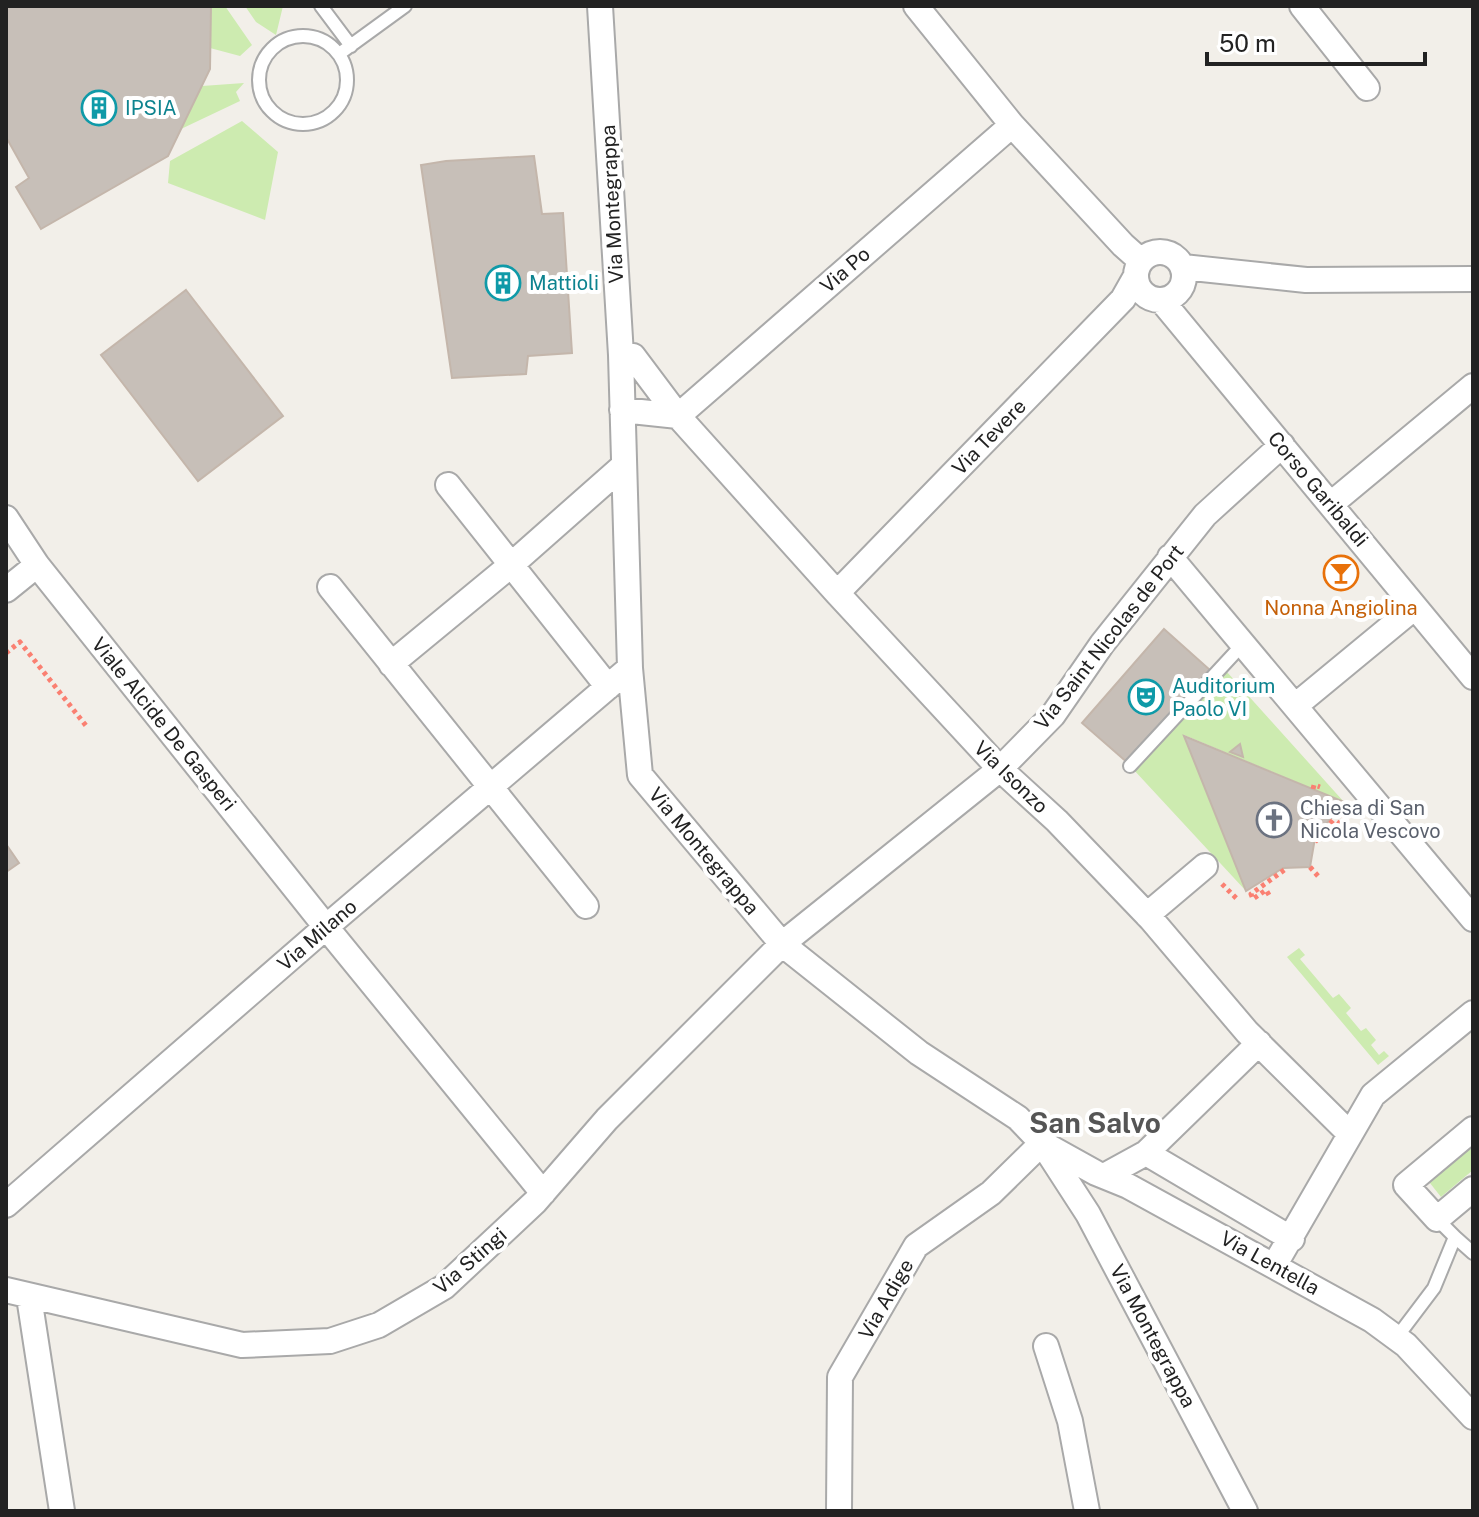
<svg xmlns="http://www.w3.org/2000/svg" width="1479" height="1517" font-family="'Public Sans',sans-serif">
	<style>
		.grass { fill: #cdebb0 }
		.building { fill: #c7bfb8; stroke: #c4b6ab; stroke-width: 2 }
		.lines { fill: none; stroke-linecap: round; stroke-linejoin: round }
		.lane-casing { stroke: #a9a9a9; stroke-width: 16 }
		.street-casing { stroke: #a9a9a9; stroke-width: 28 }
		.path { stroke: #fa8072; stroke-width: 5; stroke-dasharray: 4 4; stroke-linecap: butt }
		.lane { stroke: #fff; stroke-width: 12 }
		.street { stroke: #fff; stroke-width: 24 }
		.labels { text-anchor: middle; stroke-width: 8; stroke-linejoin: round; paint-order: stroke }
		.culture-label { font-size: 20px; fill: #0d838f; stroke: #fff; text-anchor: start }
		.street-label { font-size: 20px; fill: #222; stroke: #fff }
		.food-label { font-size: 20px; fill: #c56008; stroke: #fff }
		.worship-label { font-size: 20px; fill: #5b616d; stroke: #fff; text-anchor: start }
		.district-label { font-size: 28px; font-weight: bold; fill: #555; stroke: #fff }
	</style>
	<rect width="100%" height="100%" fill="#f2efe9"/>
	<path class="grass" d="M211 6H225L252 45 240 56 210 48Z
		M245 6H283L276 35 256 22Z
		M244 83 236 92 240 101 181 129 202 86Z
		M242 121 278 152 265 220 168 183 170 161Z
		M1227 672 1344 802 1184 735 1246 891 1133 769Z
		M1299 948 1305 955 1300 959 1333 998 1339 994 1351 1008 1346 1013 1361 1031 1366 1028 1376 1040 1371 1045 1379 1055 1384 1051 1389 1056 1378 1065 1287 957Z
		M1473 1140V1170L1441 1197 1426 1178Z"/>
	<path class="building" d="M6 6H211L210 69 168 156 41 229 16 187 29 178 6 137Z
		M534 156 542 214 563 213 572 353 528 356 526 374 452 378 421 165 446 161Z
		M186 290 283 416 198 481 101 355Z
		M1164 629 1210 670 1129 764 1082 723Z
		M1184 736 1344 802 1315 838 1310 867 1283 868 1246 891Z
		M1240 744 1243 757 1230 752Z
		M6 844 19 863 6 872Z"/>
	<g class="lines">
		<g class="lane-casing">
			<path id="lane" d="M321 6 351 46
				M259 80a44 44 0 1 1 88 0a44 44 0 1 1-88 0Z
				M339 54 405 6
				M1130 766 1243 644
				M1455 1237 1473 1253
				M1397 1337 1434 1288 1455 1237 1437 1219"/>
		</g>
		<g class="street-casing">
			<path id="street" d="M600 6 621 355 630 668 640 775 782 944 919 1053 1018 1118 1042 1143 1088 1214 1245 1511
				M916 6 1012 125 1123 245 1141 261
				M1302 6 1367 88
				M1136 276a24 24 0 1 1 48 0a24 24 0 1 1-48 0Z
				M1183 267 1306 280 1473 279
				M1162 301 1473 677
				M621 355 633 356 678 416 837 593 1000 769 1057 821 1151 919 1247 1032 1349 1133
				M622 410 678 416
				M678 416 1012 125
				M448 485 608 687
				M1331 504 1473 386
				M6 518 37 565 326 927 543 1193
				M1170 557 1473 919
				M330 587 586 906
				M6 590 37 565
				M837 593 1123 299 1136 276
				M391 664 511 565 622 467
				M1295 706 1415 607
				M1147 915 1205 866
				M1473 1129 1406 1185 1437 1219 1473 1189
				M1146 1153 1292 1239
				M1104 1176 1146 1153 1259 1043
				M6 1205 326 927 630 668
				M1274 1266 1373 1095 1473 1013
				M6 1290 242 1345 330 1341 379 1325 444 1287 535 1202 607 1119 782 944 1000 769 1053 715 1102 644 1205 515 1282 445
				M29 1297 62 1511
				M1046 1346 1070 1421 1087 1511
				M839 1511 840 1377 916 1246 991 1193 1042 1143 1096 1173 1128 1186 1372 1320 1406 1345 1473 1417"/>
		</g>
		<path class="path" d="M6 653 20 642 87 727
			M1313 789 1314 785 1320 787
			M1315 842 1344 807 1348 812 1339 823 1342 825
			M1310 867 1318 876
			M1222 884 1237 899
			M1269 895 1266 890 1253 899 1251 894 1287 868"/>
		<use href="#lane" class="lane"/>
		<use href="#street" class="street"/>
	</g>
	<defs>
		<g id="building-ring" transform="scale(1.8)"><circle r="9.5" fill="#fff" stroke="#0f9aa8" stroke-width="1.5"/><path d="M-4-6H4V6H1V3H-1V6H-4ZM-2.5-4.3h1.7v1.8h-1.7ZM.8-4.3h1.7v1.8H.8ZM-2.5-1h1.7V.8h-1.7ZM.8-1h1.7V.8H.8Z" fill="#0f9aa8"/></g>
		<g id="bar-ring" transform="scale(1.8)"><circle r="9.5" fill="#fff" stroke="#e8710a" stroke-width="1.5"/><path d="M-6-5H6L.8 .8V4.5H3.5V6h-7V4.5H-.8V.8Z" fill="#e8710a"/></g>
		<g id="theatre-ring" transform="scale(1.8)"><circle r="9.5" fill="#fff" stroke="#0f9aa8" stroke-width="1.5"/><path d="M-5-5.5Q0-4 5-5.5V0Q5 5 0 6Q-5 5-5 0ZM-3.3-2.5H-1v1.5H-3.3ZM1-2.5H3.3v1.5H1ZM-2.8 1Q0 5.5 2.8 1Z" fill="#0f9aa8"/></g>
		<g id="church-ring" transform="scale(1.8)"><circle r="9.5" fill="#fff" stroke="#6b7280" stroke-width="1.5"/><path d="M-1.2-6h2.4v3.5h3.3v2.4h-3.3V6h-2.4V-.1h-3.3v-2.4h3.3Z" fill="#6b7280"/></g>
	</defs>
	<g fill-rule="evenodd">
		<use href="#building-ring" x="99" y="108"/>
		<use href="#building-ring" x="503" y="283"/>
		<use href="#bar-ring" x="1341" y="573"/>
		<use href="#theatre-ring" x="1146" y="697"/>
		<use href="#church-ring" x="1274" y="820"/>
	</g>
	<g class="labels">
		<g class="culture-label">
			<text x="125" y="115">IPSIA</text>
			<text x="529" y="290">Mattioli</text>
			<text x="1172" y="693">Auditorium<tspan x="1172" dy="23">Paolo VI</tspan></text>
		</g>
		<g class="street-label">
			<text transform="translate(612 204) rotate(-93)" y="7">Via Montegrappa</text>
			<text transform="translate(845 270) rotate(-41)" y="7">Via Po</text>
			<text transform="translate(989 437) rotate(-46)" y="7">Via Tevere</text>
			<text transform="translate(1318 489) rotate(50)" y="7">Corso Garibaldi</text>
			<text transform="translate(1109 637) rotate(-52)" y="7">Via Saint Nicolas de Port</text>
			<text transform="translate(164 724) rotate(51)" y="7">Viale Alcide De Gasperi</text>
			<text transform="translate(1011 777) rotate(44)" y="7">Via Isonzo</text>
			<text transform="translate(704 851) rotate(50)" y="7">Via Montegrappa</text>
			<text transform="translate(317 935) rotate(-41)" y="7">Via Milano</text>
			<text transform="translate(470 1261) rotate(-41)" y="7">Via Stingi</text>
			<text transform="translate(1270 1263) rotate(29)" y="7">Via Lentella</text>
			<text transform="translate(886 1299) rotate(-60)" y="7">Via Adige</text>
			<text transform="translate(1153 1336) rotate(62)" y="7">Via Montegrappa</text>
		</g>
		<g class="food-label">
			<text x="1341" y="615">Nonna Angiolina</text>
		</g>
		<g class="worship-label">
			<text x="1300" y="815">Chiesa di San<tspan x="1300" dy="23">Nicola Vescovo</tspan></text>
		</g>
		<g class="district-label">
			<text x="1095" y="1133">San Salvo</text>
		</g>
	</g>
	<rect width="1479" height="1517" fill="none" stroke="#222222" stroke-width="16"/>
	<path d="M1207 52v12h218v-12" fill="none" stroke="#222222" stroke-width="4"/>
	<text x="1219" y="52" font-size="24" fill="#222222" stroke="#ffffff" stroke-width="6" paint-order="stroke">50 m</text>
</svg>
